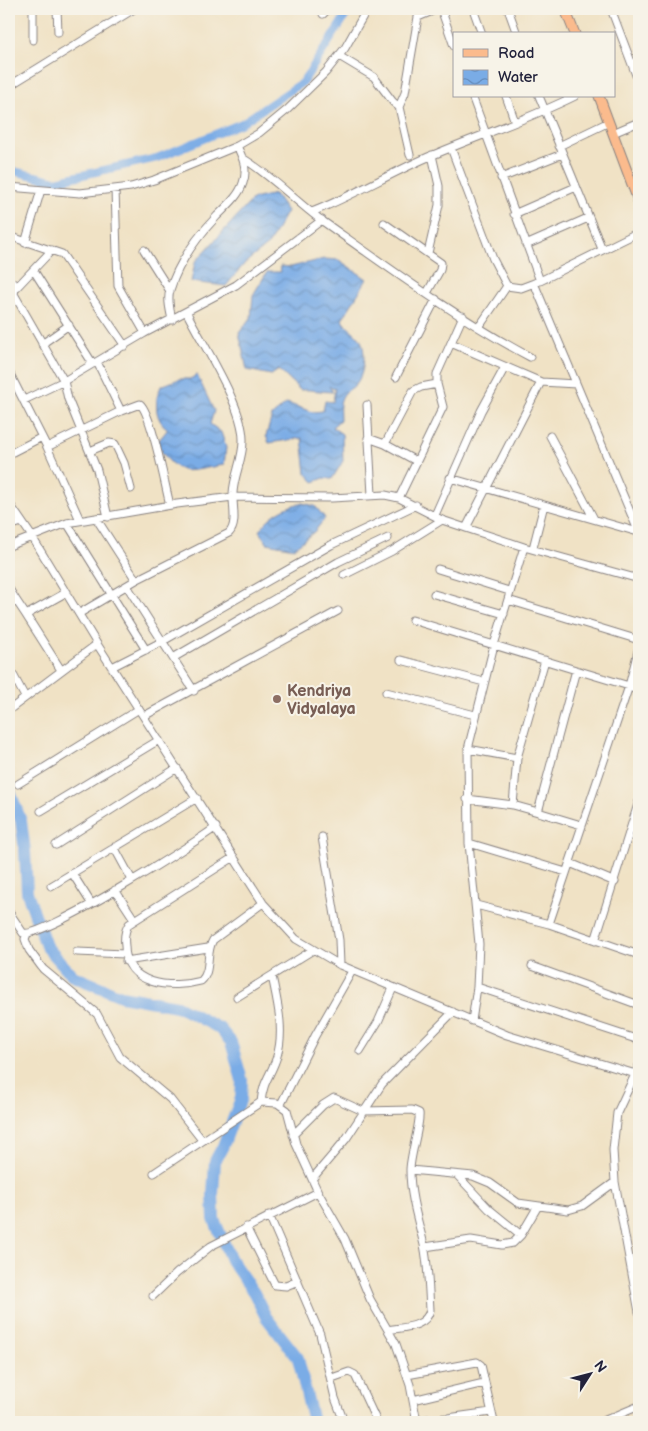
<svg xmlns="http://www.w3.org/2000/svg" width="648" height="1431" font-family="'Balsamiq Sans',sans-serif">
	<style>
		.water { fill: url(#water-waves); stroke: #4e6790 }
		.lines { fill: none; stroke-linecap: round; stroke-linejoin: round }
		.canal { stroke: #7aace6; stroke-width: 8 }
		.river { stroke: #7aace6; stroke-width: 12 }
		.minor-casing { stroke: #898280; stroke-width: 9 }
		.major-casing { stroke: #898280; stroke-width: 11 }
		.minor { stroke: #fff; stroke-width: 7 }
		.major { stroke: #fbbb8d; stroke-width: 9 }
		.education-dot { fill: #8d6e63; stroke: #f7f3e8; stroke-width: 2 }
		.labels { text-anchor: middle; stroke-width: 4; stroke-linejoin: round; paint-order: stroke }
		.education-label { font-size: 16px; font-weight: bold; fill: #785e54; stroke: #f7f3e8; text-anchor: start }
	</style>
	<defs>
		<pattern id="water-waves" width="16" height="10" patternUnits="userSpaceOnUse" patternTransform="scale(1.25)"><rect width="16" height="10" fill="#7aace6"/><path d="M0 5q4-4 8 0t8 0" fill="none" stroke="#648cbc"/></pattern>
	</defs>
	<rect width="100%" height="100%" fill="#f7f3e8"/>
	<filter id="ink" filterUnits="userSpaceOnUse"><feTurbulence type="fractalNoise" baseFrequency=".02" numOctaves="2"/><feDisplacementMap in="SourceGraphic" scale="10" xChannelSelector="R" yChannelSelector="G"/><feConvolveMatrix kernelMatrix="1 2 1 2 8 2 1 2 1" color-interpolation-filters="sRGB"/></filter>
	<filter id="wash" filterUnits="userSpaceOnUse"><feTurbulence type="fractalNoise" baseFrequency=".0096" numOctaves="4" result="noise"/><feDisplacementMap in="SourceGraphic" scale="20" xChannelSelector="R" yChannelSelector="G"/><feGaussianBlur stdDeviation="1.12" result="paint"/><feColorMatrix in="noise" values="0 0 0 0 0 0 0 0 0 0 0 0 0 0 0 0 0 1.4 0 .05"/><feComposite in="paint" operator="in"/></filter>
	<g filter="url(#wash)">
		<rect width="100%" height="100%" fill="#f0e2c5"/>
		<path class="water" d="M275 194 287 211 269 244 245 263 226 286 191 282 195 262 253 199Z
			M324 259 339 260 367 279 342 320C347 329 358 332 362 343 366 355 364 374 356 384 353 388 347 390 344 394 338 402 340 412 340 420L332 427 342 434 343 461 332 479 324 478 314 482 306 473 302 438 269 443 266 436 272 416 287 403 312 412 323 411 325 401 333 402 335 388 329 386 333 392C321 392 311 389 300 390L279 370 271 375 247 370 239 333 251 318 253 295 267 272H281L280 266 291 267Z
			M197 375 214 411 210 424 221 432 226 447 224 465C184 471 181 480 156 444L168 429C153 418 155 401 161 386L179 379H190Z
			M303 503 315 506 325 518 315 531 294 548 267 543 260 531C266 517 287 505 303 503Z"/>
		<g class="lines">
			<path class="canal" d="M9 170 56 181 157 158 242 123 303 82 350 9"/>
			<path class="river" d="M9 789 21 821 25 851 27 892 46 946 73 976 121 996 177 1006 219 1028 231 1042 242 1080 241 1098 223 1146 215 1161 213 1194 214 1219 231 1260 254 1293 266 1317 298 1358 313 1422"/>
		</g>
	</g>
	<g filter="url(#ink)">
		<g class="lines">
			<g class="minor-casing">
				<path id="minor" d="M33 9V40
					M57 9 58 32
					M441 9 454 46
					M473 9 482 34
					M508 9 517 34
					M611 9 639 83
					M323 14 328 9
					M9 46V55
					M339 56 374 77 393 102 399 107 410 155
					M9 86 134 9
					M472 96 540 281 639 232
					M506 96 515 122
					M539 96 602 249
					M399 107 405 93 418 17 437 9
					M613 133 639 122
					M559 146 609 122
					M451 148 493 259 507 286 521 288 537 282
					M244 159C272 176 294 200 321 220 389 268 457 318 530 357
					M501 178 562 154
					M9 187 80 193 131 187 154 180 237 146 259 133 287 110 326 72 345 48 367 9
					M115 189 118 286 145 333
					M312 212C353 196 392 172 433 155 480 135 529 119 575 96
					M514 214 576 187
					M384 223 441 263 440 270 427 293
					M9 236 62 254 125 346
					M25 243 41 190
					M526 245 588 218
					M52 250 15 289 14 294 64 381 68 399 97 470 108 517
					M144 250 170 291
					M428 253 439 205V186L432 155
					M34 271 93 364
					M9 281 18 286
					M534 283 639 533
					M172 320C170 310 167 299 170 290 178 263 198 236 217 216 227 206 239 196 243 183 248 170 243 158 237 146
					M479 327 507 286
					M451 343 541 382 576 384
					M42 344 69 325
					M97 362 121 411
					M9 372 47 447 80 520
					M396 377 436 299
					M24 400 64 381 145 333 236 285 322 220
					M367 405 372 495
					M550 436 594 519
					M368 438 385 444 416 461
					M385 444 413 391 421 387 437 384
					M47 447 121 411 140 404C152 414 165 486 170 505
					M90 451 109 443 115 444 124 463 131 489
					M9 454 42 437
					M450 478 638 532
					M399 498 443 407 437 384V374L463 316
					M9 503 31 535 97 644 263 903 296 939 340 965 507 1035 639 1075
					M435 515 481 411 505 367
					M96 518 136 580
					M67 523 146 650
					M9 526 22 522
					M466 528 541 382
					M9 546 67 523 177 504 233 497 332 498 385 495 399 498 442 520 466 528 524 547 639 579
					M533 548 544 505
					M438 569 509 591
					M344 575 392 551 442 520
					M127 586 194 691
					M9 589 16 600
					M434 594 504 614
					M508 600 639 640
					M9 606 16 600 26 615 67 592
					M80 613 136 580 229 533C238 524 232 505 233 493 234 475 243 459 243 441 244 407 203 345 187 313
					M26 615 61 670
					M412 620 576 670 629 686 639 692
					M173 658 338 562 388 538
					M401 660 484 682
					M9 667 25 697
					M112 667 163 641 331 545 416 505
					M576 670 538 812 581 825
					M386 692 475 715
					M9 710 97 644
					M144 716 338 611
					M468 749 517 758
					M18 784 139 709
					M467 799 513 805 538 812
					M513 805 517 758 545 660
					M41 811 159 740
					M322 837 339 940 340 965
					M469 843 566 872
					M56 845 177 768
					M114 847 132 880
					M234 857 129 924C124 931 124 938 125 946 125 986 172 989 201 981 212 971 205 953 213 940L263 903
					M570 863 615 882
					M72 873 91 903
					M51 886 197 798
					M115 890 134 919
					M476 905 549 924 639 955
					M9 912 23 933C43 939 192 845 216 827
					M549 924 629 686 639 647
					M27 934 25 939 29 950 43 969 97 1014 120 1057 170 1099 202 1140
					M595 941 639 801
					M77 952 125 954
					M126 961 208 948
					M532 966 639 1005
					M477 987 639 1040
					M237 997 313 950
					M472 1021 477 987 479 944 469 843 468 749 494 645 524 547
					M360 1051 378 1022 393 988
					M639 1066 617 1113 613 1150 615 1182 639 1312
					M261 1102C263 1080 272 1074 277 1056 285 1030 277 1001 272 976
					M281 1104 315 1036 352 971
					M293 1135 323 1105 334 1098 363 1111 412 1110 419 1113C421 1122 410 1156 410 1170 410 1196 418 1220 424 1245 428 1263 429 1292 430 1310 426 1328 403 1327 388 1330
					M410 1170 473 1176 490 1183 518 1203 568 1210 582 1206 615 1182
					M154 1173 261 1102 277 1103 287 1110 296 1144 318 1192 345 1239 370 1299 396 1344 410 1385 417 1422
					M457 1175 489 1209 521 1235
					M312 1179 346 1139 382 1084 453 1012
					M269 1215 320 1334 335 1398 344 1422
					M246 1227 275 1285 286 1286 298 1281
					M425 1247 471 1240 502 1245 513 1243 521 1235 538 1206
					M153 1296 177 1273 211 1246 318 1192
					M407 1375 477 1362 481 1365 494 1422
					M332 1378 349 1372 355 1375 377 1422
					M413 1400 484 1383
					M417 1420 448 1418 491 1412
					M601 1422 639 1406"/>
			</g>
			<g class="major-casing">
				<path id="major" d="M565 9 575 34
					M599 96 639 203"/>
			</g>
			<use href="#minor" class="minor"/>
			<use href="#major" class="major"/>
		</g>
	</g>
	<circle class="education-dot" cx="277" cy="699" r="5"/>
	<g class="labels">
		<g class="education-label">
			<text x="287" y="696">Kendriya<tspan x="287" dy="18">Vidyalaya</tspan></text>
		</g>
	</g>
	<rect width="648" height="1431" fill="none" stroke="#f7f3e8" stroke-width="30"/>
	<rect x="453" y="32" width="162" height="65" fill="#f7f3e8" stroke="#a29fa3"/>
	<rect x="463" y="49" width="25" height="8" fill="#fbbb8d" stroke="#a29fa3"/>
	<text x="498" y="58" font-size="15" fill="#22223b">Road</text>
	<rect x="463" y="70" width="25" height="15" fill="url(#water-waves)" stroke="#a29fa3"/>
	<text x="498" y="82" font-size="15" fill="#22223b">Water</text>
	<g transform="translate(590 1374) rotate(54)" stroke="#f7f3e8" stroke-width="4" paint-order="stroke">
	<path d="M0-4L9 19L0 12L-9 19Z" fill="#22223b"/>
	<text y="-8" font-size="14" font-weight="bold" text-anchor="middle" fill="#22223b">N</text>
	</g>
</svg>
